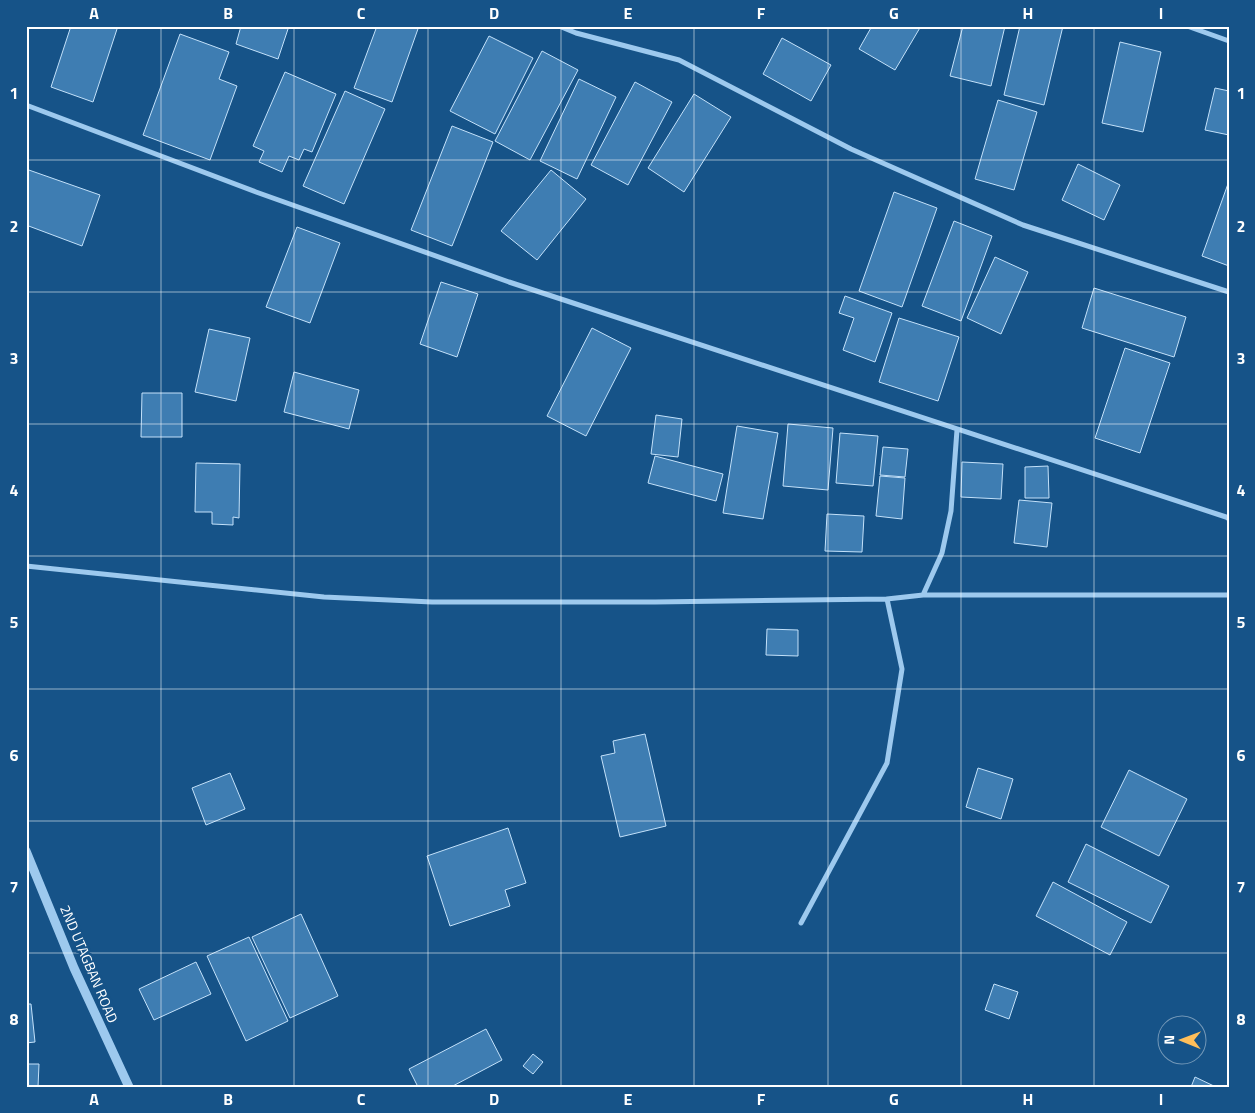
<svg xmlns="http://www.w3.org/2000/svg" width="1255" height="1113" font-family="'Titillium Web',sans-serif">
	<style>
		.building { fill: #3e7db2; stroke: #c3e1fa }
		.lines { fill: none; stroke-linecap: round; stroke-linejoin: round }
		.minor { stroke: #9dc9ee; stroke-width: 5 }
		.tertiary { stroke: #9dc9ee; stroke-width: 9 }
		.grid { fill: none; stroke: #fff; stroke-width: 1; stroke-opacity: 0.55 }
		.labels { text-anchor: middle; stroke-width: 5; stroke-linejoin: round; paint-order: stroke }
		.street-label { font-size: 14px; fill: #fff; stroke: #165388 }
		.neatline { fill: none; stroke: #fff; stroke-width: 2 }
		.grid-label { font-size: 16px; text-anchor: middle; font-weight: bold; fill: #fff }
	</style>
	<rect width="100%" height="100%" fill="#165388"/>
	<path class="building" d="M71 26H118L93 102 51 87Z
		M241 26H289L278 59 236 44Z
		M377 26H419L392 102 354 88Z
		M872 26H921L895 70 859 49Z
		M963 26H1005L991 86 950 76Z
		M1020 26H1063L1044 105 1004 95Z
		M180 34 229 52 219 79 237 86 210 160 143 135Z
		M489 36 533 58 495 134 450 111Z
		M782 38 831 65 811 101 763 74Z
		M1120 42 1161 52 1143 132 1102 123Z
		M542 51 578 70 530 160 495 141Z
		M285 72 336 94 312 152 304 149 299 160 289 156 282 172 259 162 264 151 253 146Z
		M579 79 616 97 577 179 540 161Z
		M635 82 672 102 628 185 591 165Z
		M1215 88 1229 91V135L1205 130Z
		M345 91 385 109 344 204 303 186Z
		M694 94 731 117 684 192 648 168Z
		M998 100 1037 112 1014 190 975 179Z
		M452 126 493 142 452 246 411 230Z
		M1078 164 1120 185 1104 220 1062 200Z
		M26 169 100 195 82 246 26 225Z
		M551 170 586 199 537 260 501 231Z
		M1229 181V266L1202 256Z
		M894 192 937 208 902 307 859 291Z
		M954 221 992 236 961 321 922 306Z
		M297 227 340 243 310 323 266 307Z
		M995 257 1028 272 1001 334 967 318Z
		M441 282 478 294 457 357 420 344Z
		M1094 288 1186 317 1174 357 1082 328Z
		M845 296 892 313 875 362 843 350 854 318 839 313Z
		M899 318 959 337 938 401 879 382Z
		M592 328 631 348 586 436 547 416Z
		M209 329 250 338 236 401 195 392Z
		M1125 348 1170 363 1140 453 1095 438Z
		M294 372 359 390 349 429 284 412Z
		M142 393H182V437H141Z
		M656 415 682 419 678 457 651 454Z
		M788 424 833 428 828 490 783 486Z
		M737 426 778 433 763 519 723 513Z
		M840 433 878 436 873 486 836 483Z
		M883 447 908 449 905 477 880 475Z
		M655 456 723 474 716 501 648 483Z
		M962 462 1003 464 1001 499 961 497Z
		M196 463 240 464 239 518 233 517V525L212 524V512H195Z
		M1048 466 1049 498H1025V467Z
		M880 476 905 478 902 519 876 516Z
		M1019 500 1052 503 1047 547 1014 543Z
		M827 514 864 516 862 552 825 551Z
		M767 629 798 630V656L766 655Z
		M645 734 666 826 620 837 601 756 615 753 613 741Z
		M978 768 1013 779 1001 819 966 807Z
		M1129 770 1187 799 1159 856 1101 827Z
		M230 773 245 809 206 825 192 788Z
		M508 828 526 883 505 890 510 906 450 926 427 856Z
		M1086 844 1169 886 1151 923 1068 882Z
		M1053 882 1127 922 1110 955 1036 916Z
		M301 914 338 996 290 1018 252 937Z
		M249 937 288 1021 246 1041 207 956Z
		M196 962 211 994 154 1020 139 989Z
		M994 984 1018 992 1009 1019 985 1010Z
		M26 1004H31L35 1042 26 1043Z
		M486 1029 502 1060 451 1087H418L409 1069Z
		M533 1054 543 1062 533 1074 523 1066Z
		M26 1064H39L38 1087H26Z
		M1195 1077 1216 1087H1191Z"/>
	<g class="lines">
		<path class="minor" d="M559 26 576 33 679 60 851 149 1023 225 1229 292
			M1187 26 1229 41
			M26 105 256 192 509 282 1226 517 1229 519
			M26 566 324 597 432 602H655L887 599 923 595H1229
			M923 595 942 553 951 511 957 430
			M801 923 887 763 902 669 887 599"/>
		<path class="tertiary" d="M26 851 74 968 129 1087"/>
	</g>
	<path class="grid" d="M161 26V1087M294 26V1087M428 26V1087M561 26V1087M694 26V1087M828 26V1087M961 26V1087M1094 26V1087M26 160H1229M26 292H1229M26 424H1229M26 556H1229M26 689H1229M26 821H1229M26 953H1229"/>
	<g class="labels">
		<g class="street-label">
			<text transform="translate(89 964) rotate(67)" y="5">2ND UTAGBAN ROAD</text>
		</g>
	</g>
	<rect width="1255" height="1113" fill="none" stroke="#165388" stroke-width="55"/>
	<g transform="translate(1182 1040) rotate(271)"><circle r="24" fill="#165388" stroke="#7398b8"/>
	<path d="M0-4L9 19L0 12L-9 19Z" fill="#ffbf5a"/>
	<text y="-8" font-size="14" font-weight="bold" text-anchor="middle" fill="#ffffff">N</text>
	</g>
	<rect x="28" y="28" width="1200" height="1058" class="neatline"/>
	<g class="grid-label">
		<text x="94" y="19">A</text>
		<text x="228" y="19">B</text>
		<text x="361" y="19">C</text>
		<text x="494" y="19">D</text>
		<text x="628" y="19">E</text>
		<text x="761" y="19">F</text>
		<text x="894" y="19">G</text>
		<text x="1028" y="19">H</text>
		<text x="1161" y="19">I</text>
		<text x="14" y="99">1</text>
		<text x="1241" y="99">1</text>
		<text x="14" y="232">2</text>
		<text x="1241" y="232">2</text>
		<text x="14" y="364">3</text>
		<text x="1241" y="364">3</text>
		<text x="14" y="496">4</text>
		<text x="1241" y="496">4</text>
		<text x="14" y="628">5</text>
		<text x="1241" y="628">5</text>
		<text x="14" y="761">6</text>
		<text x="1241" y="761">6</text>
		<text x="14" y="893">7</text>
		<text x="1241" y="893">7</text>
		<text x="14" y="1025">8</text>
		<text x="1241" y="1025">8</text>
		<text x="94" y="1105">A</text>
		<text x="228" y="1105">B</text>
		<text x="361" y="1105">C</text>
		<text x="494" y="1105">D</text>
		<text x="628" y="1105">E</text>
		<text x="761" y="1105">F</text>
		<text x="894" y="1105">G</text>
		<text x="1028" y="1105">H</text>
		<text x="1161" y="1105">I</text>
	</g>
</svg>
